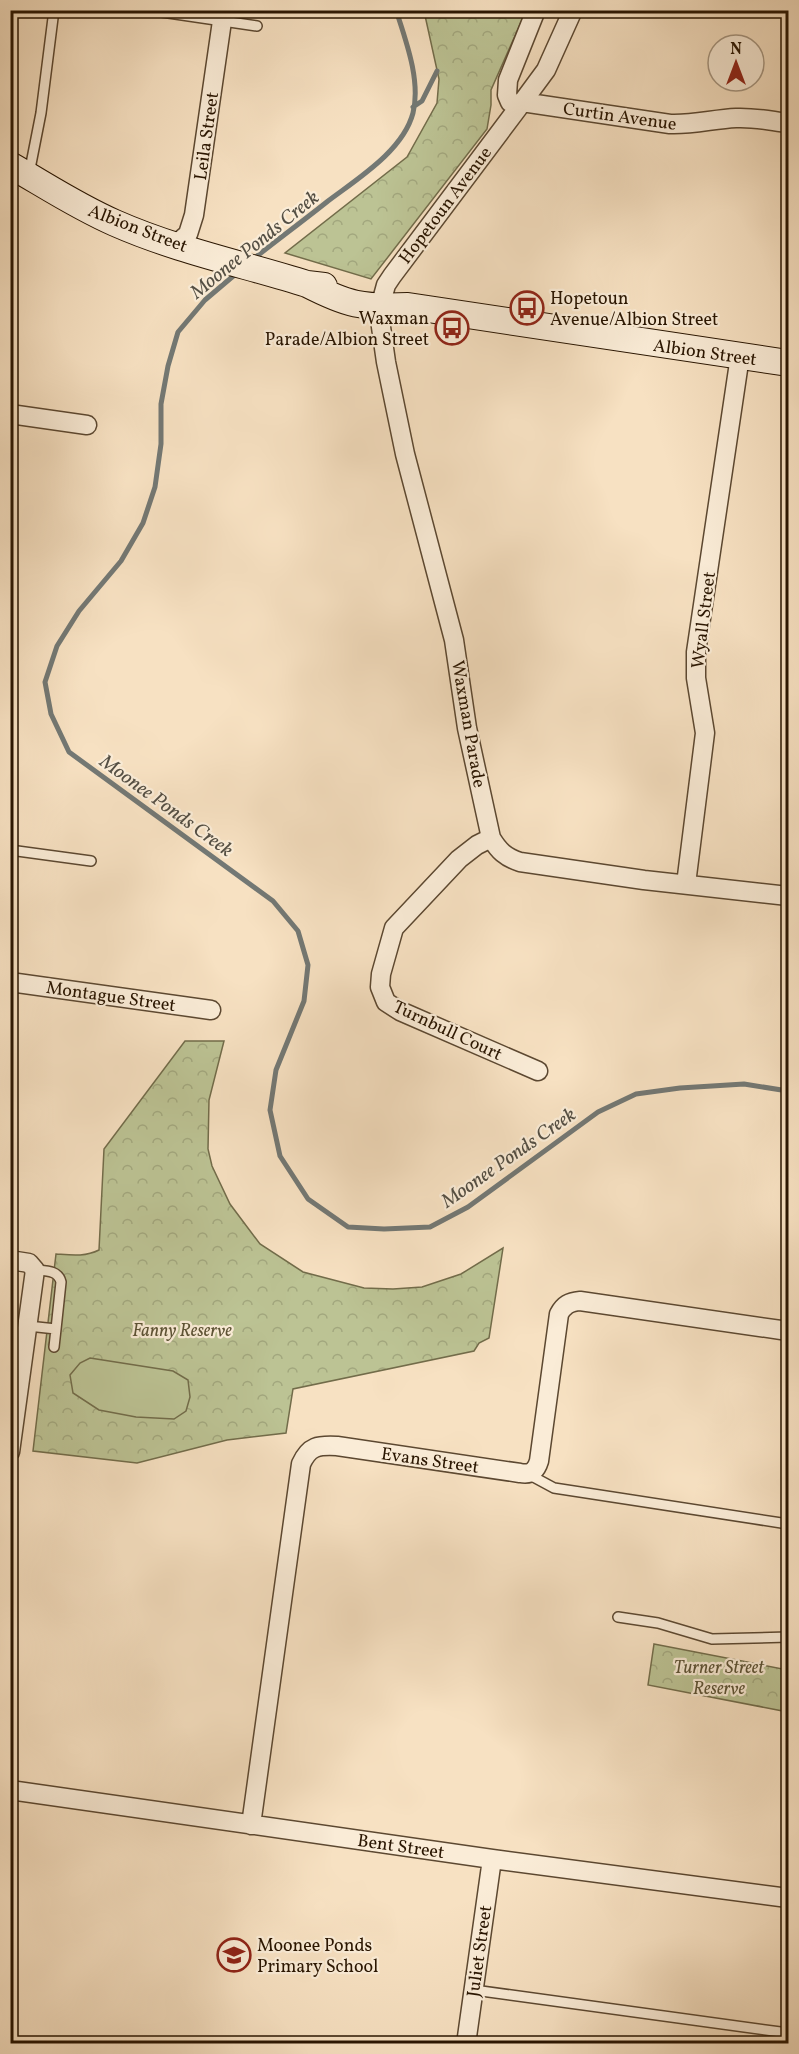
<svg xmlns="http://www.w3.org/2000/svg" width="799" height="2054" font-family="Vollkorn,serif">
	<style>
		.forest { fill: url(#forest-crowns); stroke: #726c4a; stroke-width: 1.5 }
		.garden { fill: #bcc394; stroke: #726c4a; stroke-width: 1.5 }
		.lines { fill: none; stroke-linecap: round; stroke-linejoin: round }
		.stream { stroke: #737874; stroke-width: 5 }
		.lane-casing { stroke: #5c4831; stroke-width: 12 }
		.street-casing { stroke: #5c4831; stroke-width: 21 }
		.secondary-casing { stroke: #291501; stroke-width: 28 }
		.lane { stroke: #faecd7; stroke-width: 9 }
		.street { stroke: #faecd7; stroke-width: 18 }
		.secondary { stroke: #faecd7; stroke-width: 26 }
		.labels { text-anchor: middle; stroke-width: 4.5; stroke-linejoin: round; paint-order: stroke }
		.street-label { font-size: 18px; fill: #291501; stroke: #faecd7 }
		.poi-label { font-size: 18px; fill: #291501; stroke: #faecd7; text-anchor: start }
		.park-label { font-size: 18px; font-style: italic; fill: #5c5234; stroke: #faecd7 }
		.water-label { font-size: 20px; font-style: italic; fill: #544f44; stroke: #faecd7 }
	</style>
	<defs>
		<pattern id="forest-crowns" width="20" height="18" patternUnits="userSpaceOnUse" patternTransform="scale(1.5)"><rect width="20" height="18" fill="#bcc394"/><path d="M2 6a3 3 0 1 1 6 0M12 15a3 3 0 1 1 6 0" fill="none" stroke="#a2a77e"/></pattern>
	</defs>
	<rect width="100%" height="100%" fill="#f7e1c2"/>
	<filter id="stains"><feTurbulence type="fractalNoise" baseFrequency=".00333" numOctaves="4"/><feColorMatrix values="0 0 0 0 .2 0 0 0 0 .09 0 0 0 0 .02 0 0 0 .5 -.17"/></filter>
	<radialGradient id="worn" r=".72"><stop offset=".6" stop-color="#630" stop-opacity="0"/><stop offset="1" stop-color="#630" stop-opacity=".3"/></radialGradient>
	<path class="forest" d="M424 11H526L491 90V105L487 129 371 279 285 253 407 157 437 103 439 79Z
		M185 1041H224L209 1100 208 1149 212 1166 230 1204 260 1244 303 1272 364 1288 393 1289 422 1287 461 1274 503 1248 489 1338 479 1343 474 1351 293 1389 286 1433 227 1440 137 1463 33 1451 56 1254C71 1255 85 1257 99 1250L104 1149Z
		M654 1644 788 1670V1712L648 1685Z"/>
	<path class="garden" d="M90 1358 173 1371 188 1380 190 1397 186 1411 174 1419 136 1417 99 1410 73 1393 70 1375 80 1363Z"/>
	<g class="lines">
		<path class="stream" d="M413 107 422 101 437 71
			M252 260C277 240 303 221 328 201 357 179 403 151 413 113 421 81 406 41 396 10
			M238 272 205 300 178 332 168 366 161 404V444L155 487 143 523 121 561 79 611 57 646 45 682 51 714 69 752 273 901 298 931 308 965 304 1001 276 1070 270 1110 280 1156 308 1199 348 1227 384 1229 430 1227 468 1207 598 1112 636 1094 680 1088 744 1084 788 1091"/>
		<g class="lane-casing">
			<path id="lane" d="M148 10 257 26
				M29 174 41 113 54 10
				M10 850 91 861
				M28 1326 56 1329 61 1282C58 1270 46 1271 35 1270
				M54 1347 56 1329
				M528 1474 554 1488 788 1524
				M618 1617 658 1623 712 1639 788 1637
				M474 1990 788 2033"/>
		</g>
		<g class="street-casing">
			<path id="street" d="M536 10 508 80 507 95 510 102 518 108 392 276 386 285 380 307V320L386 362 405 454 454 640 467 728 491 838C499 851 505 857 520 862L644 880 788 896
				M522 102 670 124C693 125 714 119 736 118 754 117 771 121 788 123
				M518 108 546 70 573 10
				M175 245 188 234 194 215 222 21
				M10 414 87 425
				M491 838 477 845 459 859 394 928 381 974 380 987 386 1002 400 1011 538 1071
				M686 884 705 733 696 678V652L740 356
				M10 982 211 1010
				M10 1260 29 1263 35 1270 10 1452
				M10 1790 492 1859 788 1898
				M251 1825 301 1464C309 1446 318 1445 337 1446L520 1473C531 1475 536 1471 539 1461L559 1314C564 1305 569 1302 580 1301L788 1331
				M466 2044 492 1859"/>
		</g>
		<g class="secondary-casing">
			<path id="secondary" d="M10 165C45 185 78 207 115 223 176 250 243 264 307 284L324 286
				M307 284C348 305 362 308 408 306L788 363"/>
		</g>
		<use href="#lane" class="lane"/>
		<use href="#street" class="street"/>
		<use href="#secondary" class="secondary"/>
	</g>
	<defs>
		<g id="bus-ring" transform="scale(1.725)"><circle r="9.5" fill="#faecd7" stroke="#8f2418" stroke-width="1.5"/><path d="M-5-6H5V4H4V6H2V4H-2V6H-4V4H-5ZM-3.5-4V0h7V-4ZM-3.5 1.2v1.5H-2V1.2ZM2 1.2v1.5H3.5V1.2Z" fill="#8f2418"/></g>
		<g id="school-ring" transform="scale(1.725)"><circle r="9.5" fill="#faecd7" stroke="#8f2418" stroke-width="1.5"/><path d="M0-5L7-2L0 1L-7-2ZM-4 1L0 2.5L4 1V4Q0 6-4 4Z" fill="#8f2418"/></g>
	</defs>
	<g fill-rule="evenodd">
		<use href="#bus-ring" x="527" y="308"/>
		<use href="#bus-ring" x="452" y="328"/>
		<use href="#school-ring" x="234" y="1955"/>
	</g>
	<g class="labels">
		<g class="street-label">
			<text transform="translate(620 116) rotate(8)" y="6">Curtin Avenue</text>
			<text transform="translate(206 136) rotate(-82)" y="6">Leila Street</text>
			<text transform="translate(445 205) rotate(-53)" y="6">Hopetoun Avenue</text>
			<text transform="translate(138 228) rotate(21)" y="6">Albion Street</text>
			<text transform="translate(705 352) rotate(8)" y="6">Albion Street</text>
			<text transform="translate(703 620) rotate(-83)" y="6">Wyall Street</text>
			<text transform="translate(469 724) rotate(80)" y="6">Waxman Parade</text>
			<text transform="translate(111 996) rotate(8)" y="6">Montague Street</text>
			<text transform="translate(448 1030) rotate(25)" y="6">Turnbull Court</text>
			<text transform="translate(430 1460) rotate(8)" y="6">Evans Street</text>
			<text transform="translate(401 1846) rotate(8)" y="6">Bent Street</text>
			<text transform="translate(479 1951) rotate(-82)" y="6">Juliet Street</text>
		</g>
		<g class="poi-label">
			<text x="550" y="304">Hopetoun<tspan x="550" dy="21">Avenue/Albion Street</tspan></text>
			<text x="429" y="324" text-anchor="end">Waxman<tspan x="429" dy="21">Parade/Albion Street</tspan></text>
			<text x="257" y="1951">Moonee Ponds<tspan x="257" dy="21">Primary School</tspan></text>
		</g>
		<g class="park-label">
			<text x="182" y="1336">Fanny Reserve</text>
			<text x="719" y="1673">Turner Street<tspan x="719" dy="21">Reserve</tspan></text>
		</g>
		<g class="water-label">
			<text transform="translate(254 244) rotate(-39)" y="7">Moonee Ponds Creek</text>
			<text transform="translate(167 805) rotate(36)" y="7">Moonee Ponds Creek</text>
			<text transform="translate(508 1157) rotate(-35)" y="7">Moonee Ponds Creek</text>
		</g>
	</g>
	<rect width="799" height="2054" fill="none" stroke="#f7e1c2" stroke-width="36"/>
	<rect x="12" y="12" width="775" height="2030" fill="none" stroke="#291501" stroke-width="3"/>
	<rect x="18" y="18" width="763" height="2018" fill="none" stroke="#291501" stroke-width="1.5"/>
	<g transform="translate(736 63)"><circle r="28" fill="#faecd7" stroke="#a69681" stroke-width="1.5"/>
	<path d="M0-4.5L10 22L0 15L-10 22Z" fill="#8f2418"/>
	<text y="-9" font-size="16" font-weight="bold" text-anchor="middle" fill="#291501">N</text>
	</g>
	<rect width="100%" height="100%" filter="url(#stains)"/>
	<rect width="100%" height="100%" fill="url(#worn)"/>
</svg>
